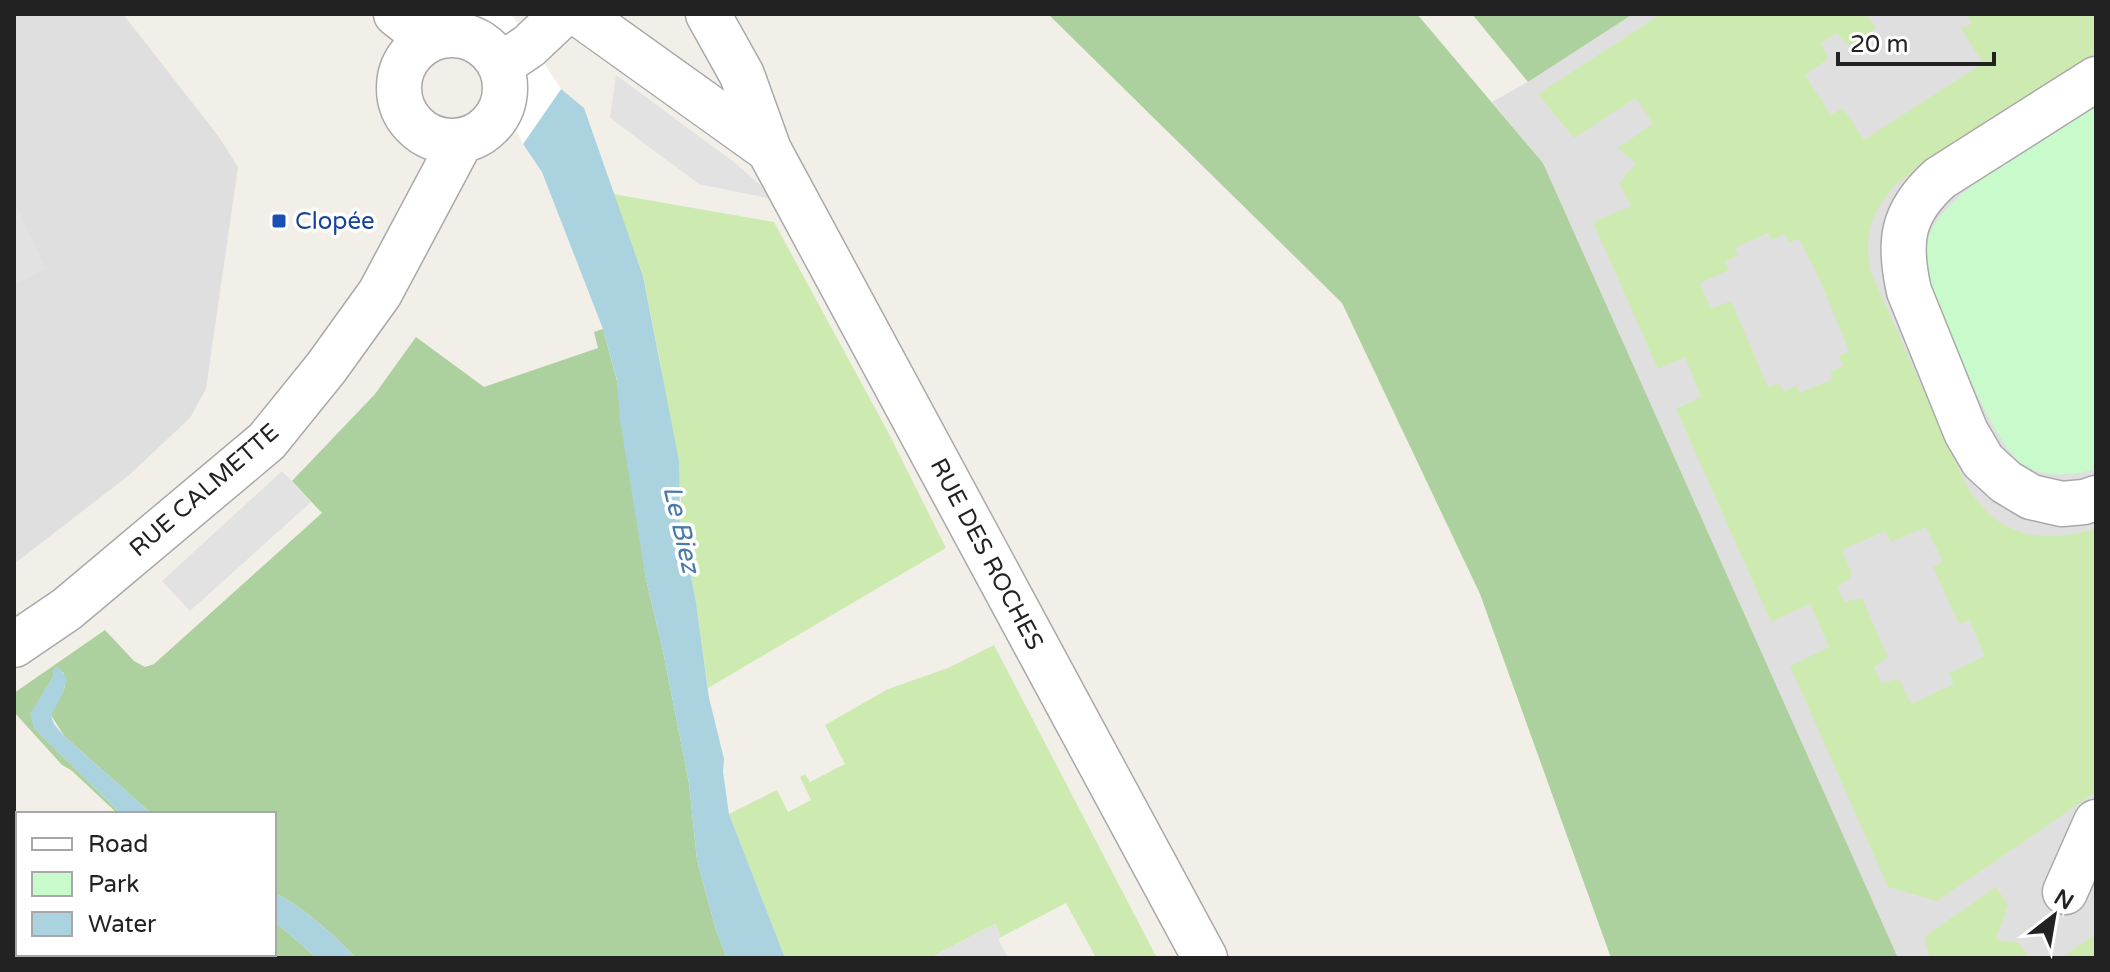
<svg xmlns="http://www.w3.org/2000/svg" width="2110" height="972" font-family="'Varela Round',sans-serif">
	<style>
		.residential { fill: #e0dfdf }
		.grass { fill: #cdebb0; fill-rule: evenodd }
		.forest { fill: #add19e }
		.park { fill: #c8facc }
		.parking { fill: #e2e2e2 }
		.water { fill: #aad3df }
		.pier { fill: #fff }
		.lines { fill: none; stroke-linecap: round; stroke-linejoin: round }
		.minor-casing { stroke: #a9a9a9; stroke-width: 47 }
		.tertiary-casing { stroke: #a9a9a9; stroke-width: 47 }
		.minor { stroke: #fff; stroke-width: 44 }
		.tertiary { stroke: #fff; stroke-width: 44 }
		.transit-dot { fill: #1a4fb4; stroke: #fff; stroke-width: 3 }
		.labels { text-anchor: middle; stroke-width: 7; stroke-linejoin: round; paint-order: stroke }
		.transit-label { font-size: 24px; fill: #164399; stroke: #fff; text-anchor: start }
		.street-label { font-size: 24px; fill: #222; stroke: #fff }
		.water-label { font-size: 26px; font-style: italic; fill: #4a7aab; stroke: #fff }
	</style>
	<rect width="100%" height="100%" fill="#f2efe9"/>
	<path class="residential" d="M14 14H123L219 137 238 167 206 389 190 418 128 476 14 564Z
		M1633 14H2096V958H1898L1543 163 1492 102 1528 82Z"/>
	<path class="grass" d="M1661 14H1866L1876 28 1849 46 1836 33 1821 43 1828 59 1805 75 1831 115 1843 108 1864 140 1983 63 1961 29 1972 23 1966 14H2096V52L1897 183C1871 213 1862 236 1872 275L1966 485C2000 538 2038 544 2096 529V792L1937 901 1888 887 1790 666 1829 647 1810 604 1771 622 1676 409 1701 397 1685 357 1658 369 1593 222 1631 206 1619 183 1636 163 1617 148 1653 124 1636 98 1574 138 1538 94ZM1768 233 1771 240 1785 234 1789 243 1799 239 1820 280 1849 351 1839 356 1843 366 1830 372 1833 379 1800 393 1796 386 1783 392 1779 383 1768 387 1731 301 1714 308 1710 307 1701 285 1702 282 1729 270 1725 262 1738 255 1735 248ZM1926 527 1943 562 1933 567 1959 624 1969 620 1985 656 1949 673 1954 684 1911 704 1899 679 1881 683 1874 667 1888 657 1862 598 1845 602 1837 586 1847 581 1852 574 1842 550 1885 531 1891 542Z
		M613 194 774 222 888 432 946 548 708 688 696 602 680 522 681 499 660 362 643 275Z
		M994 645 1157 958H1096L1066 903 1001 937 995 924 935 955 937 958H785L729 814 777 790 788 812 811 800 800 777 805 774 810 782 845 764 825 725 888 689 948 668Z
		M1996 887 2008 905 1996 940 2018 942 2029 958H1930L1924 937Z
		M2096 934V958H2060Z"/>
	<path class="forest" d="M1048 14H1417L1543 163 1898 958H1611L1480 594 1342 303Z
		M1472 14H1633L1528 82Z
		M603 329 617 381 646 579 663 651 689 783 697 860 716 930 727 958H356C331 932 305 909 274 892V814H152L64 736 51 715C56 700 71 690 63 672L54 675 31 714 34 728 121 814H118L71 770 62 765 14 712V693L105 630 134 661 145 667 154 664 322 513 292 481 375 394 416 337 484 387 598 348 594 332Z
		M274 921 317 958H14V949L18 946V954H274Z"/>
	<path class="park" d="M2096 105V469C2072 475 2047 479 2024 465 1991 445 1944 314 1926 274 1925 259 1925 245 1931 231 1951 187 2053 133 2096 105Z"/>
	<path class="parking" d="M616 75 735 163 758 183 774 202 768 198 699 184 610 118Z
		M14 200 46 269 14 285Z
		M282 471 311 502 190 611 162 581Z
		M995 924 1001 937 998 939 1008 958H937L935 955Z"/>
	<path class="water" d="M561 89 584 108 643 276 679 461 680 522 696 602 709 698 724 759 723 772 729 814 785 958H727L716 930 697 860 689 783 663 651 646 579 620 420 617 380 603 329 542 172 523 144Z
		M58 666 67 679 62 695 51 715 54 724 64 736 152 814H121L34 728 30 714 54 675 52 671Z
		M274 892C305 909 331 932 356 958H317L274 921Z"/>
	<path class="pier" d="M459 14H511L561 89 523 144Z"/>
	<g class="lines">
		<g class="minor-casing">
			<path id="minor" d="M2096 79 1940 178C1901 213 1898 242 1909 291L1966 432 1983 461 2006 482 2031 497 2062 504 2084 502 2096 498
				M2065 892 2096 822"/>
		</g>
		<g class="tertiary-casing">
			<path id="tertiary" d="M396 14 429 40
				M579 14 769 150
				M708 14 742 75 769 150 1205 958
				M399 88a53 53 0 1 1 106 0a53 53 0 1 1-106 0Z
				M501 65 529 46 563 14
				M14 645 67 609 267 441 326 368 380 293 461 141"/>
		</g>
		<use href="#minor" class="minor"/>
		<use href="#tertiary" class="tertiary"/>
	</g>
	<rect class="transit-dot" x="271" y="213" width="16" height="16" rx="4"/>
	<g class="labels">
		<g class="transit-label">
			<text x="295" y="229">Clopée</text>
		</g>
		<g class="street-label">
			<text transform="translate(204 490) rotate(-41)" y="8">RUE CALMETTE</text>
			<text transform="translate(987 554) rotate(62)" y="8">RUE DES ROCHES</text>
		</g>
		<g class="water-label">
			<text transform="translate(682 529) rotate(77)" y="9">Le Biez</text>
		</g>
	</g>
	<rect width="2110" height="972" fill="none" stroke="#222222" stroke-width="32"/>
	<rect x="16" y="812" width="260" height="144" fill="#ffffff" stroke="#a7a7a7" stroke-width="2"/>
	<rect x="32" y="838" width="40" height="12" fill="#ffffff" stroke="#a7a7a7" stroke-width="2"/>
	<text x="88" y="852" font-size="24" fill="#222222">Road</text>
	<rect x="32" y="872" width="40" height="24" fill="#c8facc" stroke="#a7a7a7" stroke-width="2"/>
	<text x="88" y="892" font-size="24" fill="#222222">Park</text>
	<rect x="32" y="912" width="40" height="24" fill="#aad3df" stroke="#a7a7a7" stroke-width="2"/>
	<text x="88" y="932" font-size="24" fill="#222222">Water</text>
	<g transform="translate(2054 916) rotate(31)" stroke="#ffffff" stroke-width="6" paint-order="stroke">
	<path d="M0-6L14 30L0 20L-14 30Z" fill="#222222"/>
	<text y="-12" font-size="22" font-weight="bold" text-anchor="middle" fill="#222222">N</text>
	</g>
	<path d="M1838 52v12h156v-12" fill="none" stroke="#222222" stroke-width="4"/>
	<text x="1850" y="52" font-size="24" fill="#222222" stroke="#ffffff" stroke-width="6" paint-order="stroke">20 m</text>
</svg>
